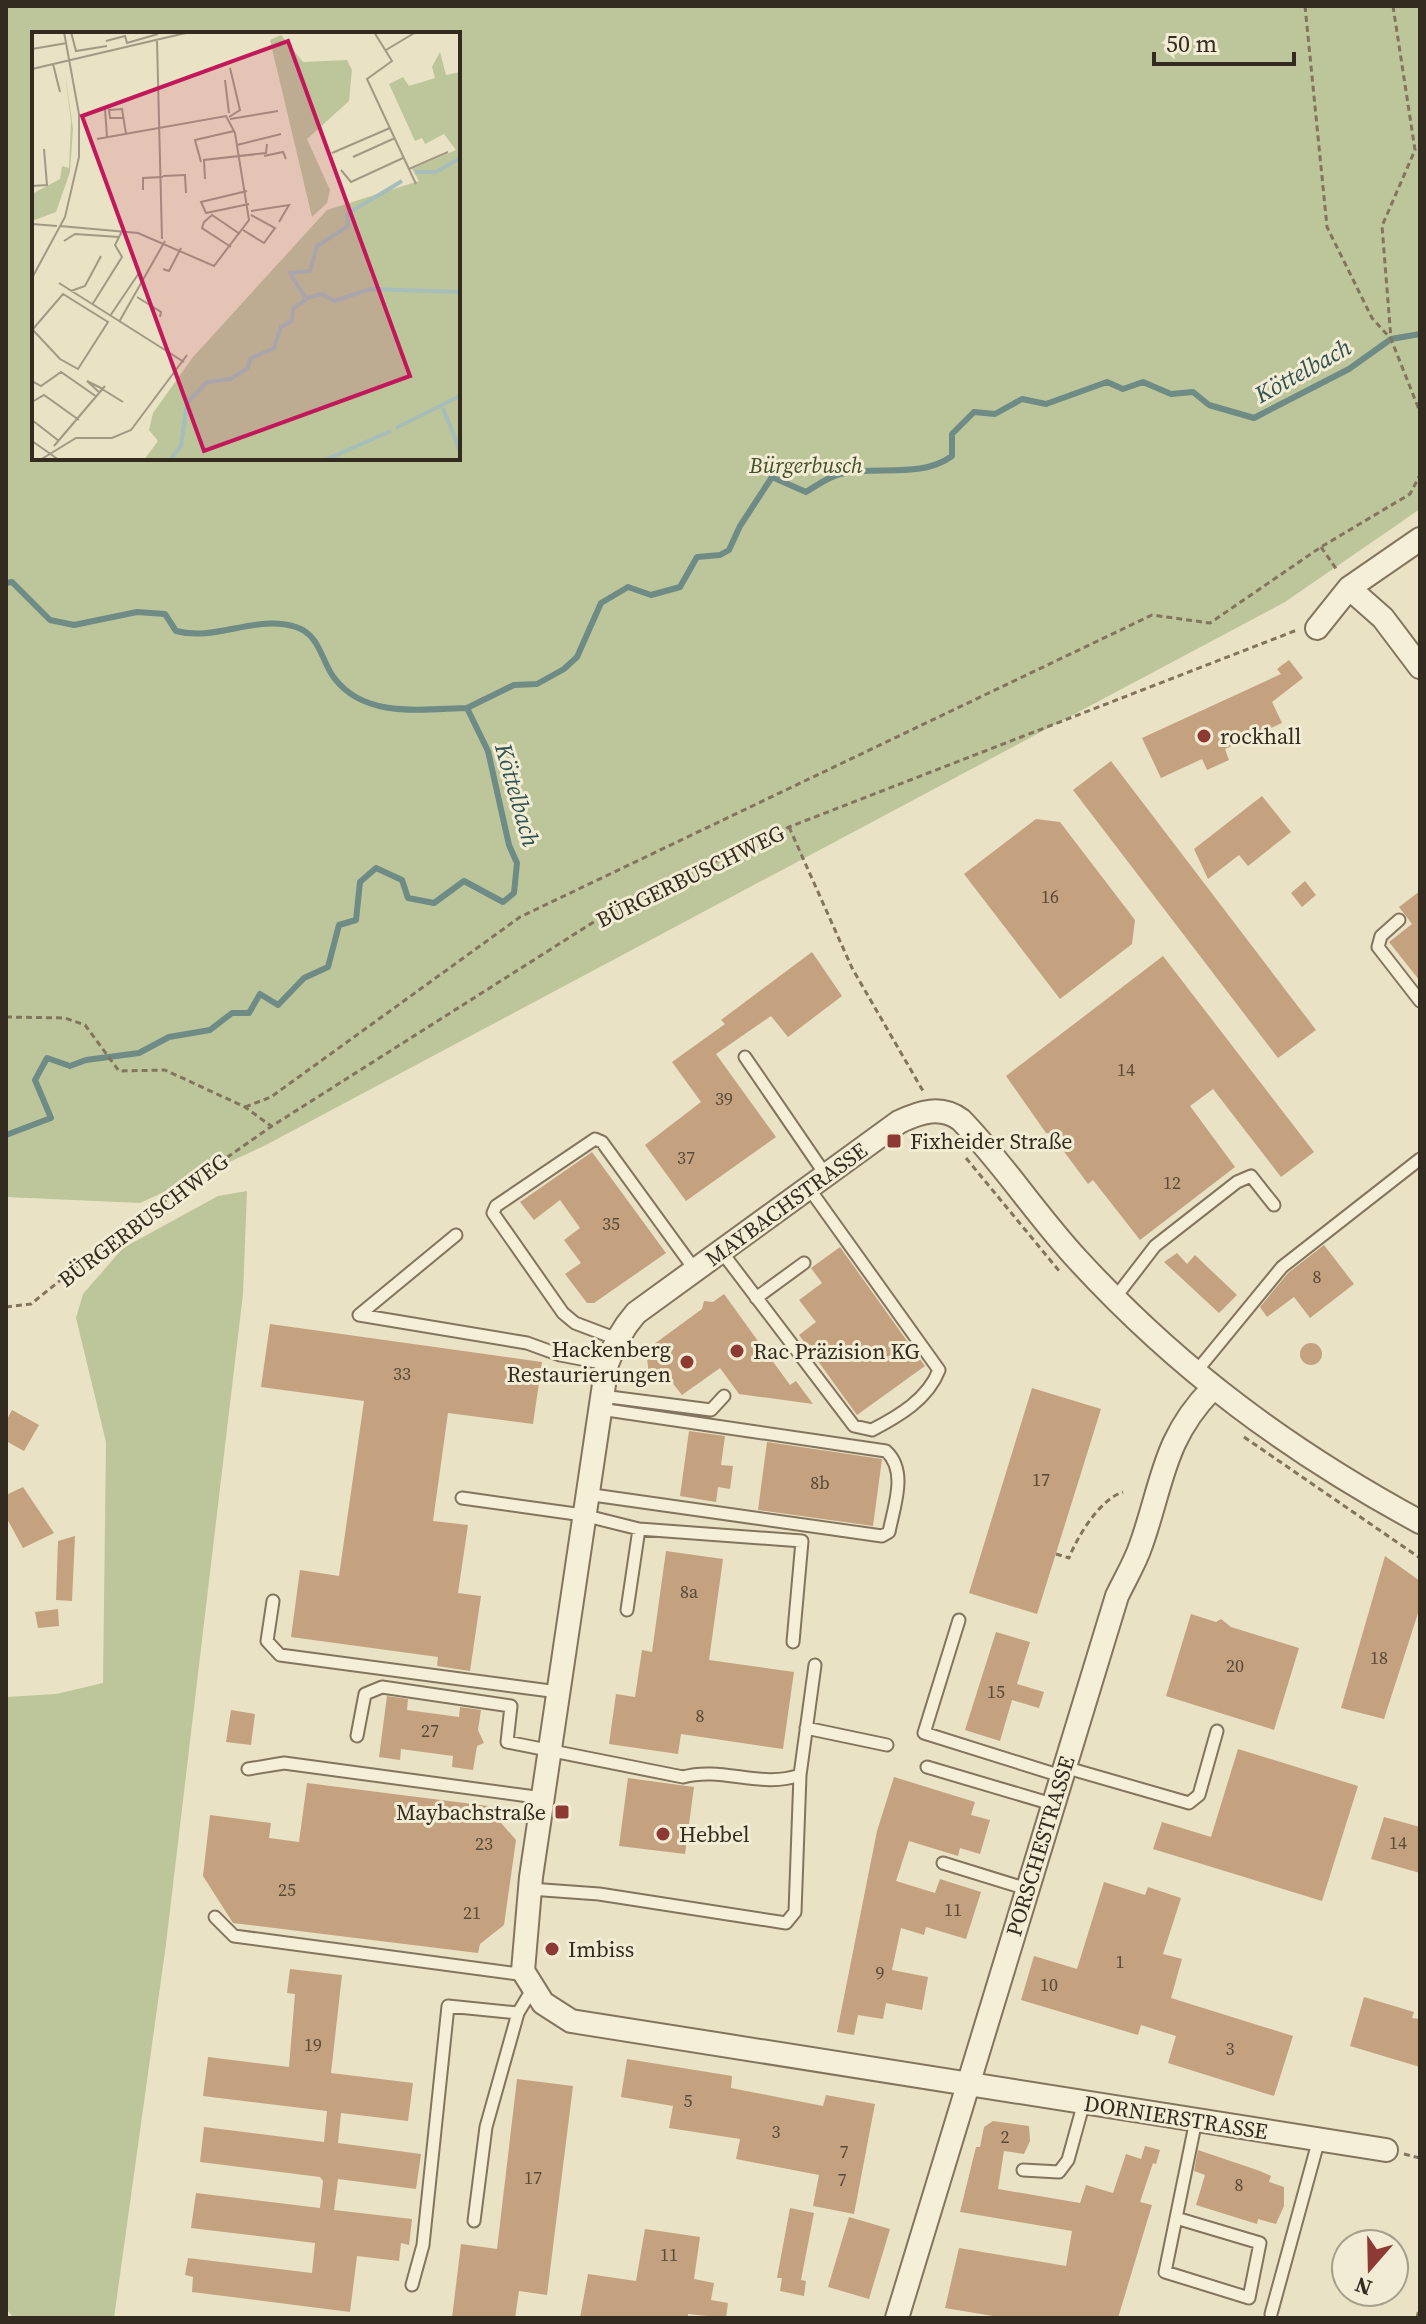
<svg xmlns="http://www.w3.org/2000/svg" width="1426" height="2324" font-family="'Source Serif 4',serif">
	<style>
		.green { fill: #bdc69a; fill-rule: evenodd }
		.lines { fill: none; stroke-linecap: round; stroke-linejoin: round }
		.stream { stroke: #6e8b86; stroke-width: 6 }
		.building { fill: #c4a27f }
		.service-casing { stroke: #83745d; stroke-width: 15 }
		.minor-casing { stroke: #83745d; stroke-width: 26 }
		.path { stroke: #83745d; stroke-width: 3; stroke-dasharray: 6 4; stroke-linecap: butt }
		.service { stroke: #f5efd8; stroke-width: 11 }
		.minor { stroke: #f5efd8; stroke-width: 22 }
		.poi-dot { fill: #8c3a33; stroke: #f2ecd4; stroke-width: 3 }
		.labels { text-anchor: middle; stroke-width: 6; stroke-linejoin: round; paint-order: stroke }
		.number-label { font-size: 18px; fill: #584938 }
		.park-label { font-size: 22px; font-style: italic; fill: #424f28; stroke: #f2ecd4 }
		.poi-label { font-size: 22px; fill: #342b20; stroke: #f2ecd4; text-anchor: start }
		.street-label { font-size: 22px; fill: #342b20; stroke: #f2ecd4 }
		.water-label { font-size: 24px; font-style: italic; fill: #305253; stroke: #f2ecd4 }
		.inset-river { fill: none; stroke: #a6bdb9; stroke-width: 4 }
		.inset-road { fill: none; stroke: #a19983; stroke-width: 2 }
		.view { fill: #c2185b; fill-opacity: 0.15; stroke: #c2185b; stroke-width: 4 }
		.inset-edge { fill: none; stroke: #342b20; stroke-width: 4 }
	</style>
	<rect width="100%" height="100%" fill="#e9e2c5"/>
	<path class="green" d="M6 6H1420V509L1285 602 264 1146 140 1203 6 1197ZM458 34V458H34V34Z
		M247 1191 243 1294 166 1944 114 2318H14L6 2309V1697L56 1694 103 1683 106 1442 76 1318 83 1294 123 1248 218 1196Z"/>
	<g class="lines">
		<path class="stream" d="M6 583 12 582 50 620 74 625 137 612 165 614 176 631C215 642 257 614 296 627 321 635 322 664 335 679 366 719 424 709 467 708
			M6 1135 51 1118 35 1080 47 1058 70 1066 86 1060 139 1053 169 1037 210 1030 232 1013H249L260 994 278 1005 304 978 328 967 339 925 356 920 360 882 376 868 402 880 408 898 434 903 464 881 503 902 514 893 517 863 509 845 488 751 467 708 514 685 537 684 564 669 577 657 601 603 628 587 651 595 680 587 697 557 720 555 729 550 740 526 772 477 806 492C816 486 828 477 840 474 875 465 921 479 952 456V434L974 412 995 414 1022 399 1046 404 1107 382 1123 389 1143 382 1171 394 1193 392 1209 405 1254 418 1349 369 1391 339 1420 334"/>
	</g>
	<path class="building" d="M1289 660 1303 678 1272 702 1282 723 1225 749 1229 760 1207 770 1202 759 1161 778 1142 738 1281 674 1277 669Z
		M1111 761 1316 1030 1278 1058 1073 790Z
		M1262 796 1291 832 1248 866 1239 855 1208 879 1194 849Z
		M1036 819 1060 822 1135 920 1132 944 1060 999 964 874Z
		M1305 881 1316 895 1302 907 1291 893Z
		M1420 891V981L1389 942 1412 924 1399 907Z
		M812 952 842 996 788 1037 771 1016 716 1054 776 1137 686 1201 645 1145 701 1102 672 1062 725 1024 721 1020Z
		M1163 956 1314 1152 1281 1177 1213 1089 1190 1106 1235 1167 1140 1240 1093 1180 1088 1184 1051 1134 1046 1133 1006 1076Z
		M592 1152 666 1253 594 1303H587L565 1274 581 1263 564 1240 580 1228 560 1200 534 1220 520 1202Z
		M1324 1245 1354 1284 1310 1318 1294 1297 1267 1317 1260 1307 1288 1273Z
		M840 1247 925 1366 857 1415 799 1335 816 1322 799 1300 822 1283 811 1268Z
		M1177 1253 1187 1264 1195 1255 1237 1295 1219 1313 1164 1262Z
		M724 1294 790 1385 796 1381 813 1404 739 1394 720 1368 682 1395 671 1381 650 1383 646 1350 702 1309 704 1301 713 1302Z
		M270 1324 542 1362 533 1424 448 1413 433 1521 468 1525 458 1593 481 1596 470 1671 437 1666 438 1657 291 1637 300 1570 339 1576 364 1401 261 1387Z
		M1300 1354a11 11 0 1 1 22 0a11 11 0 1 1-22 0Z
		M1032 1388 1101 1409 1037 1614 969 1593Z
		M12 1410 39 1425 24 1451 6 1441V1421Z
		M689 1431 725 1436 721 1465 733 1466 730 1489 718 1487 716 1502 680 1496Z
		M767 1442 882 1459 873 1526 758 1510Z
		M23 1487 54 1533 23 1548 6 1517V1495Z
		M75 1536 72 1601 56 1600 58 1541Z
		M666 1551 723 1559 709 1660 794 1672 783 1749 681 1734 678 1754 609 1744 616 1694 635 1697 642 1650 652 1652Z
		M1385 1556 1420 1581V1607L1384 1719 1341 1708Z
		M58 1609 59 1626 38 1628 35 1612Z
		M1191 1614 1216 1622 1221 1619 1231 1627 1299 1648 1274 1730 1166 1696Z
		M996 1632 1030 1642 1017 1684 1044 1692 1039 1708 1012 1700 1000 1741 965 1730Z
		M387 1696 408 1699 407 1710 459 1717 460 1707 481 1710 478 1730 484 1743 477 1746 473 1770 452 1767 453 1756 401 1749 400 1760 379 1757Z
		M231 1710 255 1714 251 1745 226 1742Z
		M1238 1749 1358 1786 1322 1901 1153 1849 1162 1822 1211 1837Z
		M894 1777 975 1802 971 1815 990 1820 980 1854 960 1848 958 1856 909 1841 896 1881 935 1893 940 1879 981 1892 966 1939 926 1927 924 1935 901 1928 892 1970 928 1977 922 2010 886 2003 883 2019 858 2015 854 2035 837 2032 877 1831Z
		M628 1778 694 1787 685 1854 619 1846Z
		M307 1783 496 1807 495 1816 516 1840 504 1925 480 1944 478 1953 233 1923 203 1876 210 1815 271 1823 269 1838 299 1842Z
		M1384 1817 1420 1827V1873L1371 1859Z
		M1104 1882 1145 1895 1148 1887 1181 1898 1163 1954 1182 1959 1171 1998 1293 2036 1274 2096 1168 2063 1176 2036 1141 2025 1138 2035 1021 2000 1034 1956 1077 1969Z
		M290 1969 342 1975 331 2073 413 2083 408 2121 341 2113 338 2143 421 2154 416 2189 338 2179 334 2210 412 2219 409 2245 401 2243 399 2261 357 2256 350 2312 192 2292 193 2277 185 2275 188 2258 312 2273 315 2243 191 2228 196 2193 320 2208 323 2181 320 2177 200 2162 204 2127 324 2142 327 2111 203 2096 208 2057 289 2067 295 1994 287 1993Z
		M1364 1997 1414 2012 1412 2018 1420 2019V2067L1350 2046Z
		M627 2059 732 2076 731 2088 823 2106 826 2095 875 2104 854 2214 813 2206 819 2175 736 2159 740 2139 669 2128 673 2106 621 2097Z
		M517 2079 573 2086 547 2295 519 2291 515 2318H452L461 2244 497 2249Z
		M993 2121 1029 2126 1030 2141 1024 2154 1004 2151 998 2189 1080 2203 1086 2185 1113 2193 1126 2154 1141 2159 1145 2146 1160 2150 1156 2164 1144 2160 1153 2163 1140 2202 1152 2205 1118 2318H1005L945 2308 959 2248 1066 2266 1072 2231 960 2212 976 2147H980L984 2127Z
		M1198 2150 1260 2171 1271 2176 1269 2182 1284 2187V2206L1276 2224 1258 2219 1257 2224 1196 2205 1205 2175 1194 2171Z
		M790 2208 814 2213 801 2280 806 2281 804 2296 780 2291 782 2278H777Z
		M849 2217 890 2229 869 2299 828 2287Z
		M645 2229 700 2237 694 2279 714 2283 711 2300 728 2303 726 2318 688 2314V2318H580L588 2274 636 2281Z"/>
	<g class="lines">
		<g class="service-casing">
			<path id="service" d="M1399 920 1381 936 1378 947 1420 1001
				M745 1057 825 1174
				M456 1235 359 1315 527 1343 560 1355 607 1364
				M721 1251 854 1426 872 1430C899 1416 928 1399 939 1370L808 1187
				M756 1298 804 1263
				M1115 1298 1155 1246 1237 1182 1251 1176 1274 1205
				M617 1339 575 1323 563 1313 493 1213 496 1206 595 1139 602 1142 695 1270
				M1195 1373 1282 1267 1420 1159
				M602 1396 711 1410 724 1396
				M586 1494 882 1536 889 1532C894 1506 908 1471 886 1451L600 1409
				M462 1498 583 1515 639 1529 802 1541 793 1642
				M273 1601 267 1641 280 1655 558 1692
				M627 1610 639 1529
				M959 1620 924 1733 1061 1776
				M806 1728 887 1745
				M357 1736 365 1694 382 1687 511 1706 507 1742 683 1777C722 1766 761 1789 800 1775L815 1665
				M927 1767 1052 1804
				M1064 1767 1189 1803 1199 1795 1217 1731
				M248 1769 284 1763 543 1798
				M943 1863 1027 1889
				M530 1889 599 1894 786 1923 795 1912 800 1775
				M215 1917 234 1936 526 1975
				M1023 2170 1059 2172 1068 2160 1084 2102
				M1176 2218 1260 2243 1249 2298 1165 2272 1196 2120
				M474 2221 486 2127 518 2013
				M412 2285 423 2245 448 2006 518 2013 533 1988
				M1271 2314 1319 2139"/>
		</g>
		<g class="minor-casing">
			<path id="minor" d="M1349 588 1383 618 1420 667
				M1317 628 1349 588 1420 539
				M1386 2150 571 2021 543 2003 523 1971 531 1877 607 1364C614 1344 622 1329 636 1313L899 1122C920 1112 941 1105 961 1120 1003 1163 1037 1216 1078 1260 1179 1370 1289 1451 1420 1522
				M897 2318 1117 1596C1125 1579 1135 1563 1141 1545 1163 1483 1163 1439 1212 1389"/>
		</g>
		<path class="path" d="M1305 6 1327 227 1372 318 1391 339
			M1393 6 1415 150 1382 226 1391 339 1420 412
			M1321 547 1337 570
			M789 827 852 968 923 1091
			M6 1017 65 1018 85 1025 119 1071 165 1070 245 1107 271 1126
			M245 1107 271 1097 520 917 1152 615 1210 623 1321 547 1410 494 1420 475
			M966 1158 1060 1272
			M6 1307 31 1304 119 1233 272 1126 611 911 789 827 1297 630
			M1244 1437 1420 1558
			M1056 1554 1069 1558C1077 1537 1100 1499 1123 1492
			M1404 2154 1420 2158
			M1417 2318 1420 2305"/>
		<use href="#service" class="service"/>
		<use href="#minor" class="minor"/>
	</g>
	<g class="poi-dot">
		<circle cx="1204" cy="736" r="8"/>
		<rect x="886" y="1133" width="16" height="16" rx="4"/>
		<circle cx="737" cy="1351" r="8"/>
		<circle cx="687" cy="1362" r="8"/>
		<rect x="554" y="1804" width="16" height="16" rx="4"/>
		<circle cx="663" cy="1834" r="8"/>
		<circle cx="552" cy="1949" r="8"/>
	</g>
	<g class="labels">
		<g class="number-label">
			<text x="1050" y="903">16</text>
			<text x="1126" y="1076">14</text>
			<text x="724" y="1105">39</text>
			<text x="686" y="1164">37</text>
			<text x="1172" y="1189">12</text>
			<text x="611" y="1230">35</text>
			<text x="1317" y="1283">8</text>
			<text x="402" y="1380">33</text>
			<text x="1041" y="1486">17</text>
			<text x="820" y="1489">8b</text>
			<text x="689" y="1598">8a</text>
			<text x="1379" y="1664">18</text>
			<text x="1235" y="1672">20</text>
			<text x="996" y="1698">15</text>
			<text x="700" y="1722">8</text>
			<text x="430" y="1737">27</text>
			<text x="1398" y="1849">14</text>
			<text x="484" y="1850">23</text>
			<text x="287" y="1896">25</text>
			<text x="953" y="1916">11</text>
			<text x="472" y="1919">21</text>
			<text x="1120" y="1968">1</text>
			<text x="880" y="1979">9</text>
			<text x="1049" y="1991">10</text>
			<text x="313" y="2051">19</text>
			<text x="1230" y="2055">3</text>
			<text x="688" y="2107">5</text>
			<text x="776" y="2138">3</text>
			<text x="1005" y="2143">2</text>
			<text x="844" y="2158">7</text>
			<text x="533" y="2184">17</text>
			<text x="842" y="2186">7</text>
			<text x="1239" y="2191">8</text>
			<text x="669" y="2261">11</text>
		</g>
		<g class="park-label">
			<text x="806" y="473">Bürgerbusch</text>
		</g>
		<g class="poi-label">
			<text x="1220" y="744">rockhall</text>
			<text x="910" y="1149">Fixheider Straße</text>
			<text x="671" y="1357" text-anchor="end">Hackenberg<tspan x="671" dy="25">Restaurierungen</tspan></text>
			<text x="753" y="1359">Rac Präzision KG</text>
			<text x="546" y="1820" text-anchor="end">Maybachstraße</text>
			<text x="679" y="1842">Hebbel</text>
			<text x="568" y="1957">Imbiss</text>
		</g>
		<g class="street-label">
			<text transform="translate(690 876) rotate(-26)" y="8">BÜRGERBUSCHWEG</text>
			<text transform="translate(786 1204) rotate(-36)" y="8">MAYBACHSTRASSE</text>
			<text transform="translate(143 1220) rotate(-37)" y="8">BÜRGERBUSCHWEG</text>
			<text transform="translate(1040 1846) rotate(-73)" y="8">PORSCHESTRASSE</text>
			<text transform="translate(1176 2117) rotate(9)" y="8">DORNIERSTRASSE</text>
		</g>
		<g class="water-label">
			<text transform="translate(1303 371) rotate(-29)" y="8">Köttelbach</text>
			<text transform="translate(517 795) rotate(74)" y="8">Köttelbach</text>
		</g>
	</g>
	<g transform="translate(32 32)">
		<rect width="428" height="428" fill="#e9e2c5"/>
		<path d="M249 3 271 30 315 28 320 38 317 69 275 107 298 158 295 171 280 185 238 8ZM408 20 414 43 428 40V428H112L126 409 117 398 121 381 161 325 295 178 387 149 380 137 424 118 412 102 393 112 390 106 383 109 357 52 371 45 377 54 403 46 400 35ZM33 40 41 97 38 140 24 180 0 189V162L28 147 30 134 37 136 39 90Z" fill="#bdc69a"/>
		<path class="inset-river" d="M383 140H404L428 126M275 266 290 262 302 269 338 257 428 260M411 376 428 419M364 396 428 364M138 428 149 414 155 371 175 350 198 347 216 336 218 327 242 316 249 295 260 289 261 277 274 267 258 241 278 239 285 214 316 194 315 182 370 149M293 428 359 399"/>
		<path class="inset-road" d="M39 0 44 19 75 14M342 0 360 29 335 47 384 152M74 9 93 4 95 11 126 2M125 9 130 207M0 17 35 11M354 18 384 0M21 32 28 60M0 37 158 0M193 48 197 81M73 77 75 105M197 85 208 78 198 36M92 86H78L77 78 90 77 93 96 94 101M198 87 246 79M205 113 249 102M300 121 358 96M232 124 251 120 254 127M321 125 363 106M169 130 163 108 202 99M377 137 416 120M309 138 319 150 371 126M131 144 153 143 154 161M173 147 172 128 234 121 235 112M0 154 15 153 12 117M111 158V146L131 145M215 159 169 170 174 181 217 172M219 179 257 173 247 190M0 192 25 194M28 194 106 201 182 234 217 188 203 101 194 84 65 107M211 198 232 211 243 196 219 183M32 209 43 202 87 205M199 215 170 196 172 190 180 183 208 202M131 237 137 239 149 216M0 246 33 185 47 125V82L32 0M27 251 152 330M39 259 53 254 69 224M105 265 129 280 128 285M60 273 90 225 83 213 90 199M78 284 107 241M87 290 133 209M0 297 28 327 46 337 76 290 31 262 1 297M0 349 9 354 29 340 65 365M70 357 91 370M68 361 55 349 71 357M0 370 12 363 47 388M0 388 27 409M0 409 27 428M22 414 73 354M8 428 44 406H80L99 398 155 323"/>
		<path class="view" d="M256 9 378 344 172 419 50 84Z"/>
		<rect width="428" height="428" class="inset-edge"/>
	</g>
	<rect width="1426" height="2324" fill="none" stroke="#342b20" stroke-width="16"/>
	<g transform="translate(1370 2268) rotate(200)"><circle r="38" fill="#f2ecd4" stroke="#a69f8c" stroke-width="2"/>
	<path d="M0-6L14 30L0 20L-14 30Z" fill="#8c3a33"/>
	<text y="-12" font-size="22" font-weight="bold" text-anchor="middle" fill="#342b20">N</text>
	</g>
	<path d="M1154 52v12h140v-12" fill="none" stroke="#342b20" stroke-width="4"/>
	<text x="1166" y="52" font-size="24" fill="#342b20" stroke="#f2ecd4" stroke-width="6" paint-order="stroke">50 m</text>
</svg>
